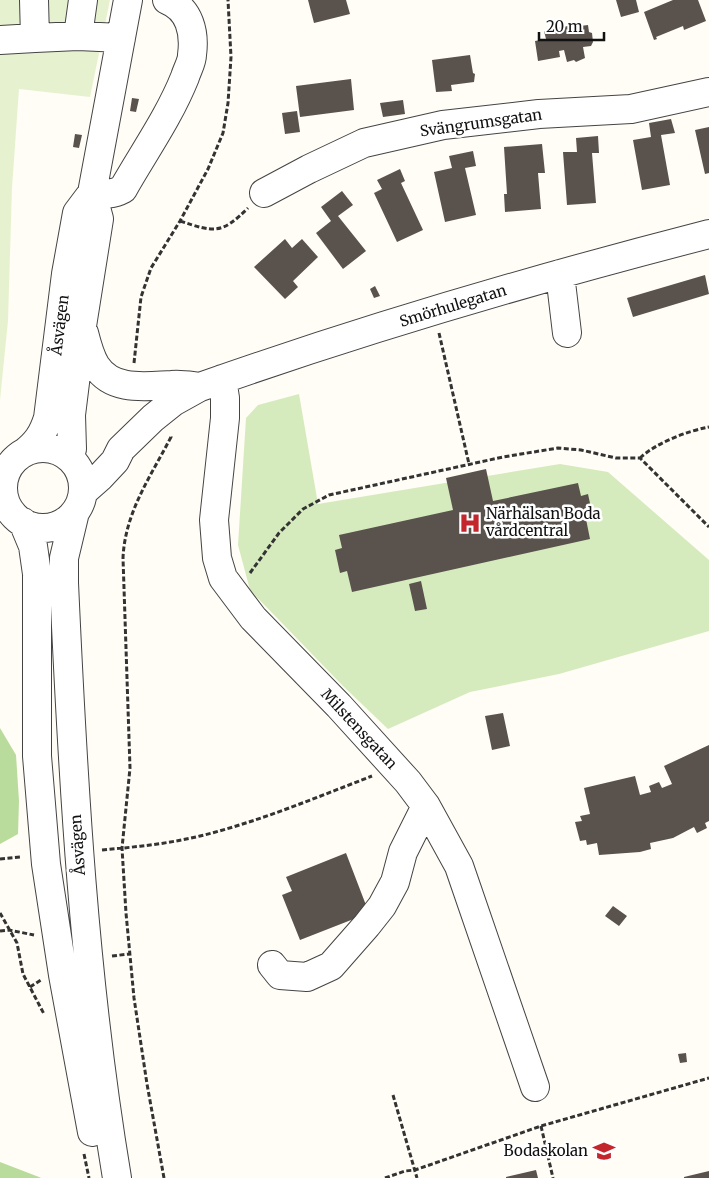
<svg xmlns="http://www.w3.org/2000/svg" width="709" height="1178" font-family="Merriweather,serif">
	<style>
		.green { fill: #d5ebbd }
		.forest { fill: #b9dc9c }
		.pitch { fill: #e6f2cf }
		.building { fill: #5a524d }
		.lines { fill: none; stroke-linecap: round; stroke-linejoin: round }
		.minor-casing { stroke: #444; stroke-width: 30 }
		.path { stroke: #333; stroke-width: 3; stroke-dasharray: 5 2.5; stroke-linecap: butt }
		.minor { stroke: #fff; stroke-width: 28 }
		.labels { text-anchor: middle; stroke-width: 5; stroke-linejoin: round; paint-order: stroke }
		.street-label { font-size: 15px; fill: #111; stroke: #fff }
		.poi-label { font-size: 15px; fill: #111; stroke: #fff; text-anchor: start }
	</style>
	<rect width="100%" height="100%" fill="#fffdf5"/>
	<path class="green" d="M299 394 318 504 560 464 608 472 709 560V631L559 674 470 692 388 729 343 686 250 590 238 545 246 418 258 405Z"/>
	<path class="forest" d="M0 728 16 755 19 801 18 834 0 844Z
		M0 1162 39 1177 41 1178H0Z"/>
	<path class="pitch" d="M0 0H110L90 97 19 89 12 188 8 321 0 400Z"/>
	<path class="building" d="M308 0H346L350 14 314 23Z
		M616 0H636L639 12 621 17Z
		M673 0H698L706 21 684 30 683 26 656 37 657 39 654 40 644 12Z
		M577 23 580 26 588 25 589 32 592 33 593 42 591 46 583 47 585 58 576 62 574 60 567 62 564 50 559 51 560 57 538 61 535 41 546 39 544 31 568 26 570 24Z
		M470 55 473 73 475 74 474 82 451 85 452 91 436 92 432 60Z
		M351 79 354 110 300 117 296 86Z
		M132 98 139 99 136 112 130 111Z
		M403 100 405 114 383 117 380 103Z
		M297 111 300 132 285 134 282 113Z
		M671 119 675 133 661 135 670 185 642 190 633 140 651 137 649 123Z
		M709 127V173L705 174 695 130Z
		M75 134 82 135 79 148 73 147Z
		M598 136 599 153H592L596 203 567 205 563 152H577L576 138Z
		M542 144 545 173H538L541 209 505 212 504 194H507L504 147Z
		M473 151 476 166 465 168 476 215 445 222 434 172 452 168 449 156Z
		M400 169 405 181 401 183 423 230 397 242 374 193 382 189 377 180Z
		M342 191 353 205 338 216 366 251 343 269 316 233 331 221 321 207Z
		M285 239 292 248 302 239 318 257 293 281 298 287 285 299 254 267Z
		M705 275 709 294 633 317 627 298Z
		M375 286 380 296 374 298 370 289Z
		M486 469 493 501 578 483 581 496 588 494 593 517 586 519 590 539 352 592 347 571 340 573 335 550 342 548 339 535 453 510 446 478Z
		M421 581 427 609 415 611 409 584Z
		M503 713 510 746 492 750 485 716Z
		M709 745V821L705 823 707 828 697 833 694 827 673 838 650 843 651 849 640 852 599 855 597 843 587 845 586 840 580 841 575 822 582 821 580 816 590 814 584 788 635 776 640 795 651 792 649 786 659 782 662 788 672 784 664 766Z
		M346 853 369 913 300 940 282 895 292 891 286 877Z
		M613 906 627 916 619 926 605 916Z
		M686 1053 687 1062 680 1063 678 1054Z
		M536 1170 538 1178H506V1177Z
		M709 1171V1178H684V1177Z"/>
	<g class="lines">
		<g class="minor-casing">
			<path id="minor" d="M34 0 35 38 78 36 121 38
				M78 36 83 0
				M0 40 35 38
				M92 193C104 194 112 195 123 189 144 152 169 117 185 77 187 70 192 62 192 55 195 33 190 9 167 0
				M264 193 309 169 364 143 443 125 539 114 631 109 709 92
				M560 274 567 333
				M84 333C87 345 90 357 96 366 113 392 146 386 172 385 181 384 191 386 200 387
				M222 379 225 398V418L214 520 217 558 223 578 253 618 339 706 408 782 426 806 459 866 535 1087
				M3 488a40 40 0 1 1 80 0a40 40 0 1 1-80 0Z
				M24 453C37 443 43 434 48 418L66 274 77 213 92 193
				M69 457 72 449 71 415 82 326 99 219 92 193 128 0
				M83 492 100 477 115 461 121 449 153 418 173 402 200 387C367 328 538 278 709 234
				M75 512 64 558V583C73 782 84 981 117 1178
				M23 522 33 546 37 574V756L46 864 63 975 92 1132
				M272 965 280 975 307 977 331 966 367 925 382 906 395 882 403 852 426 806"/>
		</g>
		<path class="path" d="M180 221C214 232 221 235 248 208
			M439 333 469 464
			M134 363 141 297 151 268 180 221 208 169 223 133 228 103 231 57 228 0
			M640 458C656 443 687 431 709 427
			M250 573 279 533 303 509 329 495 503 457 558 448 581 450 616 458H640L709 527
			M102 850C135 847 167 844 200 836 258 822 315 798 372 776
			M0 859 21 857
			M0 913 17 943 23 974 44 1014
			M0 931 9 930 34 935
			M112 956 129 954
			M30 987 41 980
			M393 1095 417 1178
			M541 1126 553 1178
			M84 1154 89 1178
			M164 1178 147 1084 134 998 126 913 122 848 130 768 123 558C125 512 151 476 171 437L170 436
			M385 1178 405 1171 415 1170 541 1126 709 1078"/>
		<use href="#minor" class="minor"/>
	</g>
	<defs>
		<g id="hospital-bare" transform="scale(1.725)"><path d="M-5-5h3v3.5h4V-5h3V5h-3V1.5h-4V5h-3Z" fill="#c4262e" stroke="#fff" stroke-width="2.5" paint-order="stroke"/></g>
		<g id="school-bare" transform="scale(1.725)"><path d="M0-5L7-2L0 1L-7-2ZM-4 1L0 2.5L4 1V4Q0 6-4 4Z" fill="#c4262e" stroke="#fff" stroke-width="2.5" paint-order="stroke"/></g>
	</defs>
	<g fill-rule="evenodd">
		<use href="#hospital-bare" x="470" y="523"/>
		<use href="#school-bare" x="604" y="1151"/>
	</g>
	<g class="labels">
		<g class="street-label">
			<text transform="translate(481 123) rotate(-8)" y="5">Svängrumsgatan</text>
			<text transform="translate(453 306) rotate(-17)" y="5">Smörhulegatan</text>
			<text transform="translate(60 325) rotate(-83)" y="5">Åsvägen</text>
			<text transform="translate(359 729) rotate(47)" y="5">Milstensgatan</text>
			<text transform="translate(78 845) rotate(-94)" y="5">Åsvägen</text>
		</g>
		<g class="poi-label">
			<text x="486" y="519">Närhälsan Boda<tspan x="486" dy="17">vårdcentral</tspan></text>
			<text x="588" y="1156" text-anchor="end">Bodaskolan</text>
		</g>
	</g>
	<path d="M539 32v8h65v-8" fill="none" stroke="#111111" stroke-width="2.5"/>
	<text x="546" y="32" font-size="15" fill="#111111" stroke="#ffffff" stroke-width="4" paint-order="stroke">20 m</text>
</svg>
